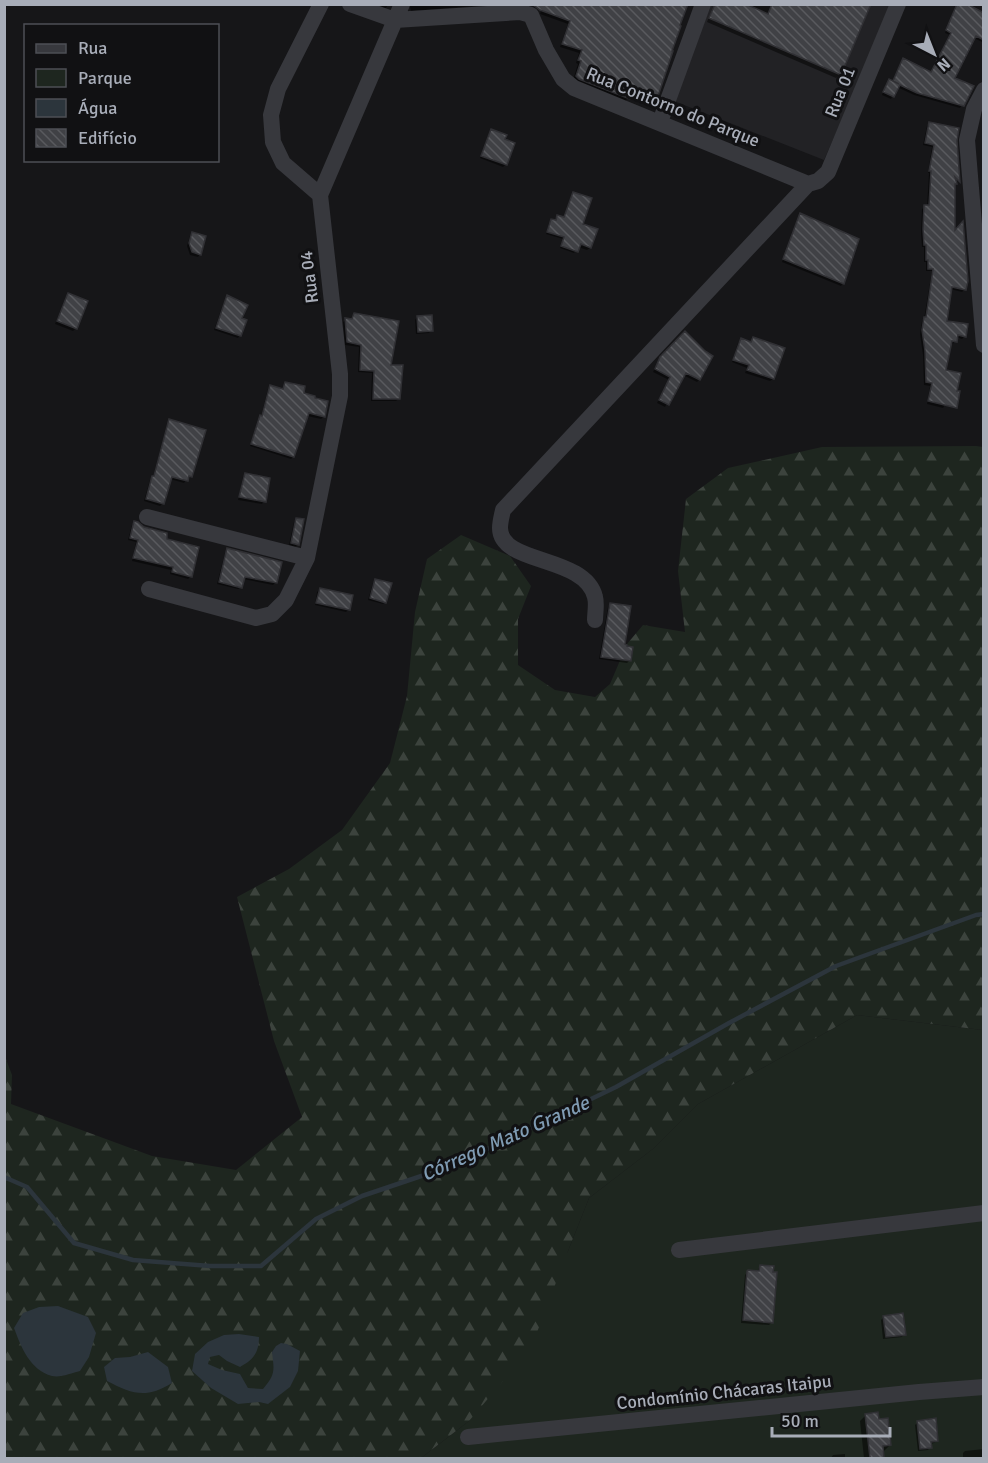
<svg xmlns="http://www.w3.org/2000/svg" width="988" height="1463" font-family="Signika,sans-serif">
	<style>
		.built { fill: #222225 }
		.green { fill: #1e261f }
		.forest { fill: url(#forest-firs) }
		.water { fill: #2c353c }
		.shadow { fill: #0007 }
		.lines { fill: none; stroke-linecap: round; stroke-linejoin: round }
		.stream { stroke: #2c353c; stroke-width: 4.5 }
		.building { fill: url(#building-back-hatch); stroke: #303034; stroke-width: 1.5 }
		.street { stroke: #37383d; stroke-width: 16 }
		.labels { text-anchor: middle; stroke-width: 6; stroke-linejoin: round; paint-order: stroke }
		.street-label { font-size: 18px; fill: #a8adb8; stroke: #111113 }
		.water-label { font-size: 20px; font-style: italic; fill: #7f9bb3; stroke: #111113 }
	</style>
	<defs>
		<pattern id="forest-firs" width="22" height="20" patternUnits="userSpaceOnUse" patternTransform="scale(1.5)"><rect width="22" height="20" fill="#1e261f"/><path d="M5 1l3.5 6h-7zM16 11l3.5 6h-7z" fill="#3c433d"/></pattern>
		<pattern id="building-back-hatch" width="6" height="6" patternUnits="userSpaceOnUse" patternTransform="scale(1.5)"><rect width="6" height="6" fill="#404145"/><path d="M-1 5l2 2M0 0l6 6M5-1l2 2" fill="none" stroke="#595a5e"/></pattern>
	</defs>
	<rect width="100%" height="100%" fill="#161618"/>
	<path class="built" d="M711 5H893L824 160 674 101Z"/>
	<path class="green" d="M857 1015 983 1030V1458H421L469 1421 568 1251 589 1198 654 1148 698 1104Z"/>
	<path class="forest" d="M976 446 983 447V1030L857 1015 698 1104 654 1148 589 1198 568 1251 531 1348 469 1421 421 1458H5L4 1054 12 1075 11 1104 152 1156 236 1170 302 1117 274 1041 237 897 289 869 342 830 390 763 407 696 415 612 427 559 461 535 510 556 531 586 518 619V665L555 690 595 697 610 684 627 644 643 625 685 632 678 571 686 499 728 468 822 447Z"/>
	<path class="water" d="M58 1306 88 1317 96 1333 89 1357 80 1371C72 1373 60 1378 52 1376 30 1370 21 1347 14 1328L23 1313 39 1307Z
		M239 1334 259 1337C259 1353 253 1360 240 1367L227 1361 219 1355 210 1357 208 1364 222 1370 240 1374 248 1388 263 1389C276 1374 274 1370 272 1352L276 1346 281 1343 287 1344 300 1351 298 1371 290 1387 268 1404 259 1402 238 1404 211 1388 192 1371 195 1354 208 1342 224 1335Z
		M148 1352 168 1367 172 1383C146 1399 132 1394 107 1381L104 1367 115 1358 130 1357Z"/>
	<path class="shadow" d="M372 4H389L385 9Z
		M409 4H503L411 11Z
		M544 4H687L655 101 652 104 629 96 625 102 573 80 578 64 576 63 579 53 560 47 568 24 540 14Z
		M714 4H870L839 75 836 78 707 22Z
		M956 4H964L984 15V43L974 38 962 59 942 49 950 35 945 33Z
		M901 63 930 73 937 63 953 79 972 86 960 108 914 95 897 87 891 99 882 95 886 84 889 81 892 83Z
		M930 123 955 183 953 234 965 289 962 292 950 289 945 322 965 336 962 339 956 337 953 344 950 343 944 371 945 405 943 408 927 404 930 386 924 385 923 355 920 334 922 321 924 319 932 271H926V262H924V247H922L921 233 922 209 925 207H927L929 173H928L932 147 923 145 927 126Z
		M491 130 503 140 506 164 503 167 480 158 489 133Z
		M574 194 581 224 596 230 590 248 587 250 578 247 574 253 560 248 563 239 546 234 549 223 551 221H554L557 216 563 218 571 196Z
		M801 215 843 283 841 286 782 262 798 218Z
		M192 234 200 254 198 257 190 255 187 246 190 236Z
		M68 295 76 328 73 331 55 324 66 297Z
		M227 297 240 319V335L238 338 214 330 225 300Z
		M354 314 389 366 399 399 396 401H371L372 373 358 372 359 347 345 345 343 322 346 320 351 321 352 317Z
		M417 317 431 330 429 333 416 334 415 320Z
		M685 333 699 380 697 382 683 375 665 407 657 403 669 380 653 372 658 362Z
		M754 339 773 379 770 381 745 373 747 368 732 362 738 343 741 340 750 343Z
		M286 383 302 395 313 399 326 402 324 417 321 419 307 416 293 457 291 459 250 446 258 419 261 417 268 389 270 387 282 390Z
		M170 421 191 476 189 479 187 478 184 483 170 479 163 503 160 506 144 501 150 480 153 477 167 424Z
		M245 474 264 501 262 504 238 500 243 477Z
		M296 519 298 544 295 547 289 545 294 522Z
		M134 523 165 540 191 576 188 579 170 574 171 570 132 561 136 542 128 540 132 525Z
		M228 550 276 582 273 585 243 579 241 587 238 589 217 584 225 553Z
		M376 580 385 602 383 604 368 600 373 583Z
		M320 589 349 609 346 612 315 605 317 592Z
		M611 604 623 645 630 660 627 663 599 659 608 607Z
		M760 1267 771 1323 769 1325 741 1323 745 1275 749 1271 758 1272V1269Z
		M884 1317 904 1334 902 1337 883 1339 881 1320Z
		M866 1415 878 1421 890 1445 884 1451H882V1458H864L860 1421Z
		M918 1422 937 1441 934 1443 930 1444V1447L928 1450 918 1451 915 1425Z
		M984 1449V1458H963V1453L965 1451Z
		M845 1454V1458H831L833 1455Z"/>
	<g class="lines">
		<path class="stream" d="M4 1177 27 1187 74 1243 133 1260 210 1266H261L316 1219 362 1196 454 1165 616 1087 729 1023 836 966 976 915 984 914"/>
	</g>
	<path class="building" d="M532 4H688L680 25 681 26 672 51H673L656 102 632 93 630 99 579 79 576 76 581 61 578 60 582 50 562 44 570 21 540 10Z
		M715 4H746L768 14 772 4H871L841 75 709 18Z
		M957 4H967L984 13V40L976 36 955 78 974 86 964 106 917 93 900 85 894 97 883 92 889 79 899 84 893 81 903 58 931 72 951 33 946 30Z
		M929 122 959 128 957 141 960 182 955 177 957 184H955V230L963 221 968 281 966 290 952 287 947 321 968 324 966 337 958 335 957 342 952 341 946 370 961 373 957 391H960L957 408 928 401 932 383 926 382 925 351 922 330 924 317H926L933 269H928V260H926V245H924L923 229 924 205H929L931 171H929L934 145 925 143Z
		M491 129 507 135 505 139 515 143 507 165 481 156Z
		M573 192 592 198 583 224 598 229 591 248 581 244 578 252 561 246 564 237 547 232 551 219 556 220 557 215 564 217Z
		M800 213 859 239 844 284 783 259Z
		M192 232 206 236 201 255 192 252 189 243Z
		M68 293 88 301 77 329 57 321Z
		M227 295 248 305 242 318 247 320 241 336 216 328Z
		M354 313 399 321 391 365H403L400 399H373L374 371 360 370 361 345 347 342 345 318 352 319Z
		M432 315 433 331 418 332 417 316Z
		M685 331 705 351 713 356 700 380 686 373 669 405 659 400 670 377 655 369 660 357Z
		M753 337 785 348 774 379 747 370 749 365 733 360 741 338 751 342Z
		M285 382 305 386 304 393 315 396V398L328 401 325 417 309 413 294 457 251 444 260 415 262 416 270 385 283 389Z
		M169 419 206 430 192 477 189 476 188 481 172 477 164 504 146 499 152 476H154Z
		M245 473 270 478 266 502 239 497Z
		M296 518 304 519 299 545 291 543Z
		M134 521 138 522 144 527 167 533V539L199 547 192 577 172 572 173 567 133 558 138 540 130 538Z
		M227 548 282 562 277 583 245 577 242 588 219 582Z
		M375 579 392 583 386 603 370 598Z
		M320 588 353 595 350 610 316 603Z
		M610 603 631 606 625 644 627 645V646L633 647 631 661 601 657Z
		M760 1265 774 1266 773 1272H777L773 1323 743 1320 747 1271 748 1270 759 1271Z
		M903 1313 906 1335 886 1337 883 1316Z
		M878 1412 879 1419 888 1418 891 1445 883 1446 884 1458H870L865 1414Z
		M936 1418 938 1441 931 1442 932 1448 920 1449 917 1421Z"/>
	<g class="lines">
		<path class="street" d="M350 4 395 20 520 12 531 15 546 50 563 79 574 88 808 184
			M984 90 974 109 967 140 984 345
			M660 122 703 4
			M808 184 818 181 828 172 898 4
			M320 195 283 163 273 142 271 115 278 89 321 4
			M147 517 307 558
			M149 589 256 618 272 614 286 600 307 558 340 396V374L320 195 402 4
			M595 620C595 613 597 604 595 597 585 555 500 565 500 528 500 522 502 515 503 510L808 184
			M679 1250 984 1213
			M468 1437 919 1392 984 1387"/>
	</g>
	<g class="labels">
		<g class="street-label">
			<text transform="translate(840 92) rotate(-68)" y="6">Rua 01</text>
			<text transform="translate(673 107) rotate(22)" y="6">Rua Contorno do Parque</text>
			<text transform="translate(309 277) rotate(-97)" y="6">Rua 04</text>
			<text transform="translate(724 1392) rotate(-6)" y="6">Condomínio Chácaras Itaipu</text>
		</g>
		<g class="water-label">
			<text transform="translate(505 1138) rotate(-24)" y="7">Córrego Mato Grande</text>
		</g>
	</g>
	<rect width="988" height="1463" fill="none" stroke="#a8adb8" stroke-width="12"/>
	<rect x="24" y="24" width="195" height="138" fill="#111113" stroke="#4d4f55" stroke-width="1.5"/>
	<rect x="36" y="44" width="30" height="9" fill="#37383d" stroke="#4d4f55" stroke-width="1.5"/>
	<text x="78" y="54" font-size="18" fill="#a8adb8">Rua</text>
	<rect x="36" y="69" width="30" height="18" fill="#1e261f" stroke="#4d4f55" stroke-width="1.5"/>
	<text x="78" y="84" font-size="18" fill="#a8adb8">Parque</text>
	<rect x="36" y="99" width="30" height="18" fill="#2c353c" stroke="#4d4f55" stroke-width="1.5"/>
	<text x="78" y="114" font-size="18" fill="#a8adb8">Água</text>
	<rect x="36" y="129" width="30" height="18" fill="url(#building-back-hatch)" stroke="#4d4f55" stroke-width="1.5"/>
	<text x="78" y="144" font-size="18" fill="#a8adb8">Edifício</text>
	<g transform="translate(934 54) rotate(138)" stroke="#111113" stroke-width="4.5" paint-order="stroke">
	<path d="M0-4.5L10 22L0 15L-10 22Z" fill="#a8adb8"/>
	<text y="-9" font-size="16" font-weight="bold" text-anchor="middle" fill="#a8adb8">N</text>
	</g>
	<path d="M772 1427v9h118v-9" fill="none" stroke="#a8adb8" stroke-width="3"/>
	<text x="781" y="1427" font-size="18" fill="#a8adb8" stroke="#111113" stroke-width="4.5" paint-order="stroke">50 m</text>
</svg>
